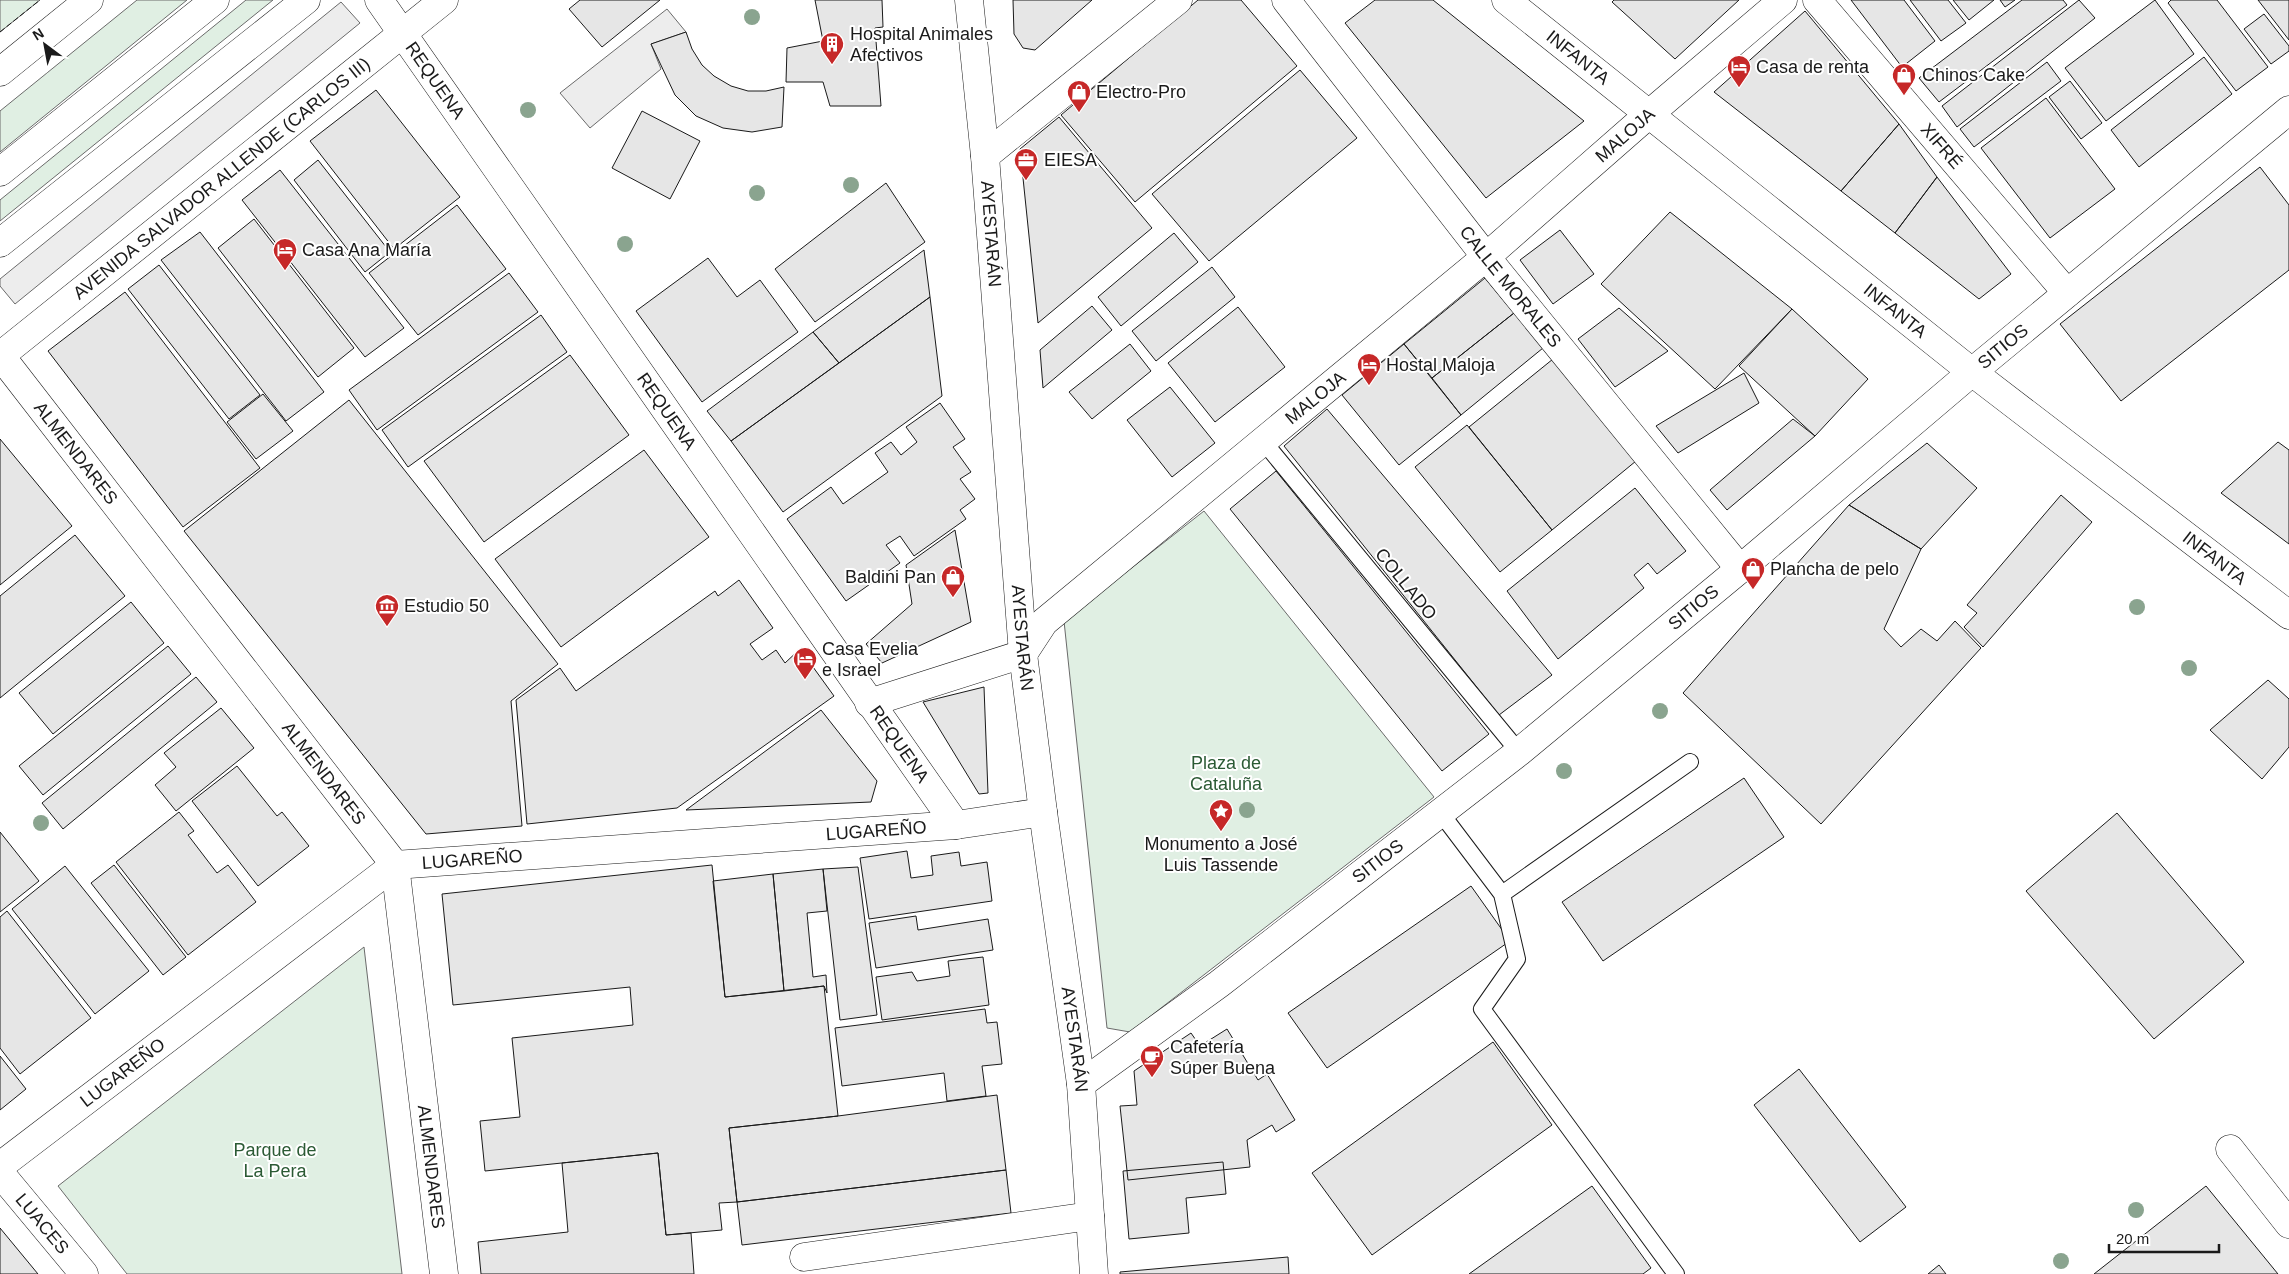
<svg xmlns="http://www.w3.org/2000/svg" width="2289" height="1274" font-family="Helvetica,sans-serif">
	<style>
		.green { fill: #e0efe3; stroke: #6a6a6a }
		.parking { fill: #ededed; stroke: #6a6a6a }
		.building { fill: #e6e6e6; stroke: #1a1a1a }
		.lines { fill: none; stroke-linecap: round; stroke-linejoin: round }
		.lane-casing { stroke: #1a1a1a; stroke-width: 18 }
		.street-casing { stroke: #1a1a1a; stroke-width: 29 }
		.secondary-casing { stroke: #1a1a1a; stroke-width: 29 }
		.primary-casing { stroke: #1a1a1a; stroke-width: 29 }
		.lane { stroke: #fff; stroke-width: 16 }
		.street { stroke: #fff; stroke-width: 28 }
		.secondary { stroke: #fff; stroke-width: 28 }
		.primary { stroke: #fff; stroke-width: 28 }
		.fence { stroke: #1a1a1a; stroke-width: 1; stroke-dasharray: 6 2.5; stroke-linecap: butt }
		.tree { fill: #8aa48f }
		.labels { text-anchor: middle; stroke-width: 4; stroke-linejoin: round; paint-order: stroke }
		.poi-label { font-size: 18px; fill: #1a1a1a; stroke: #fff; text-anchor: start }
		.street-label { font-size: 18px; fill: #1a1a1a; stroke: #fff }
		.park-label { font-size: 18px; fill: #2b5a34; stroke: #fff }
	</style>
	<rect width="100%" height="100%" fill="#fff"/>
	<path class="green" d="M0 0H40L0 32Z
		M137 0H187L0 152V111Z
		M246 0H273L0 221V200Z
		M1204 511 1434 797 1130 1032 1107 1028 1064 621Z
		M364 947 402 1274H127L58 1186Z"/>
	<path class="parking" d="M341 2 360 23 15 304 0 286V279Z
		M667 9 686 32 651 44 661 69 590 128 560 93Z"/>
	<path class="building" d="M580 0H660L602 47 569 9Z
		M815 0H882L883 27 875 28 881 106H830L823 82H786L787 48 823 41Z
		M1013 0H1092L1035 50 1023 48 1014 34Z
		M1198 0H1241L1297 66 1135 202 1061 115Z
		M1375 0H1433L1584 121 1486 198 1345 23Z
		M1614 0H1739L1675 59 1612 2Z
		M1851 0H1904L1935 41 1902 67Z
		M1910 0H1948L1966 23 1941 41Z
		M1953 0H1994L1969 20Z
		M2000 0H2015L2005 7Z
		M2022 0H2063L2067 5 1939 102 1919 78Z
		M2079 0 2095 18 1957 127 1942 106Z
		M2155 0 2194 54 2106 121 2065 68Z
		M2171 0H2217L2268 67 2236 91 2168 3Z
		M2258 0H2289V40Z
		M1805 11 1899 124 1841 191 1714 92Z
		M2264 14 2289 46V51L2271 64 2244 29Z
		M686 32 692 49 702 65 714 76 731 86 748 91H766L784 87 782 127 752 132 723 128 696 116 675 95 651 44Z
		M2204 57 2232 94 2139 167 2111 130Z
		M2047 62 2061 81 1974 147 1960 129Z
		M1300 70 1357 138 1209 261 1152 194Z
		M2070 81 2102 123 2081 139 2049 97Z
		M376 90 460 197 394 249 310 141Z
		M2046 98 2115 189 2050 238 1981 148Z
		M642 111 700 141 670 199 612 168Z
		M1059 117 1152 228 1038 323 1020 149Z
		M1899 124 1937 177 1895 233 1841 191Z
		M318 160 390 252 365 272 294 180Z
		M2260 167 2289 205V270L2121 401 2060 324Z
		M280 170 404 328 365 357 242 200Z
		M1937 177 2011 274 1979 299 1895 233Z
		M886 183 925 242 815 322 775 269Z
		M457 205 506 269 418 335 369 273Z
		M1670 212 1792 309 1715 389 1601 284Z
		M254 219 354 348 318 377 218 248Z
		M1560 230 1594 274 1553 304 1520 260Z
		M200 232 324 392 286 421 161 260Z
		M1174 233 1198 262 1121 326 1098 297Z
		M924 250 930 297 839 363 813 332Z
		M708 258 737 297 760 280 798 332 702 402 636 311Z
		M159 265 260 395 229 419 128 289Z
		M1212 267 1235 297 1156 361 1132 331Z
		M509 273 538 312 377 430 349 390Z
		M1485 278 1514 313 1432 378 1404 344Z
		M125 292 260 468 183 527 48 351Z
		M930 297 942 396 783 512 731 441Z
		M1092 306 1112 330 1043 388 1040 350Z
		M1238 307 1285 367 1215 422 1168 363Z
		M1619 308 1668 351 1615 387 1578 339Z
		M1792 309 1868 379 1815 436 1739 366Z
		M1514 313 1543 348 1461 415 1432 378Z
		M541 315 567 352 408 467 382 430Z
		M813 332 839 363 731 441 707 411Z
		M1130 344 1151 371 1092 419 1069 392Z
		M1404 344 1461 415 1399 465 1342 395Z
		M570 355 629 435 484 542 424 461Z
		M1553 359 1636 461 1552 530 1469 427Z
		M1744 373 1759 403 1678 453 1656 426Z
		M1170 387 1215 443 1172 477 1127 420Z
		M263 394 293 431 256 459 227 422Z
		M349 400 558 664 511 701 522 826 426 834 184 531Z
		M940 403 965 439 953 447 971 472 960 479 975 499 960 510 966 519 914 556 900 536 886 545 900 563 846 601 787 519 831 487 843 504 888 472 875 453 891 442 901 455 917 442 906 427Z
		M1327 409 1552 675 1499 715 1284 446Z
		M1793 419 1815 436 1727 510 1710 490Z
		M1467 425 1552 530 1500 572 1415 467Z
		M0 439 72 526 0 585Z
		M2278 442 2289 450V544L2221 493Z
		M1927 443 1977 488 1921 549 1849 505Z
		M644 450 709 537 561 647 495 559Z
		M1276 471 1489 734 1442 771 1230 509Z
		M1635 488 1686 551 1657 574 1648 563 1634 575 1644 588 1558 659 1507 591Z
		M2061 495 2092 522 1983 647 1964 627 1977 613 1967 605Z
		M1849 505 1921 549 1884 629 1901 647 1921 629 1937 641 1955 621 1981 648 1821 824 1683 693Z
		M955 530 971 622 882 663 866 644 912 604 906 565Z
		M75 535 125 596 0 698V596Z
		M739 580 773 628 750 644 762 660 776 650 785 663 800 649 834 696 677 808 527 824 516 700 560 668 576 691 715 591 718 596Z
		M131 602 164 643 53 734 19 693Z
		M168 646 191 674 43 795 19 766Z
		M196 677 217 702 63 829 42 803Z
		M2268 680 2289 699V747L2262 779 2210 730Z
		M984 687 988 793 979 794 923 702Z
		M221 708 254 748 176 811 155 785 176 767 164 753Z
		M821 710 877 781 871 802 686 810Z
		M237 766 277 816 282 812 309 846 258 886 192 801Z
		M1744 778 1784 837 1603 961 1562 902Z
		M179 812 194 831 188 835 217 873 228 865 256 902 188 955 116 862Z
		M2117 813 2244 962 2154 1039 2026 891Z
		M0 832 39 881 0 912Z
		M907 851 911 878 933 875 931 856 959 852 961 866 987 862 992 901 869 919 860 858Z
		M114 865 186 957 163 975 91 883Z
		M712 865 725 997 824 986 838 1116 729 1128 737 1202 719 1203 722 1230 666 1235 658 1153 485 1171 480 1121 520 1117 512 1038 633 1025 630 987 453 1005 442 894Z
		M65 866 149 971 95 1014 12 909Z
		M858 867 877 1015 840 1020 823 869Z
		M823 869 827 911 807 913 813 977 826 975 827 993 824 986 784 991 773 874Z
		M773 874 784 991 725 997 713 881Z
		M1471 886 1510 941 1327 1068 1288 1013Z
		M7 911 91 1018 20 1074 0 1048V917Z
		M916 916 918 930 988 919 993 950 876 968 869 923Z
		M983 957 989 1005 882 1020 876 977 912 972 917 981 950 976 948 961Z
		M985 1009 987 1023 997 1022 1002 1064 982 1066 986 1096 947 1101 944 1073 842 1086 835 1028Z
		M1227 1029 1258 1080 1267 1074 1295 1120 1276 1132 1272 1125 1247 1140 1250 1167 1128 1180 1120 1106 1137 1105 1134 1071 1191 1033 1200 1046Z
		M1493 1042 1552 1125 1372 1255 1312 1173Z
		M0 1056 26 1089 0 1110Z
		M1799 1069 1906 1207 1860 1242 1754 1105Z
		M997 1095 1006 1170 737 1202 729 1128 838 1116Z
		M658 1153 666 1235 691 1233 694 1274H481L478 1242 568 1232 562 1163Z
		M1223 1162 1226 1194 1186 1198 1189 1233 1129 1239 1123 1171Z
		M1006 1170 1011 1213 742 1245 737 1202Z
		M1592 1186 1651 1268 1643 1274H1469Z
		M2206 1186 2278 1274H2094Z
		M0 1228 38 1274H0Z
		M1288 1257 1289 1274H1120V1272Z
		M1939 1265 1946 1274H1928Z"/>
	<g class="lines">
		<g class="lane-casing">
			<path id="lane" d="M1263 441 1519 752
				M1440 812 1502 894 1690 762
				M1502 894 1517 959 1482 1009 1676 1274"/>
		</g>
		<g class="street-casing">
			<g id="street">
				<path id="s1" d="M379 0 956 825"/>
				<path id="s2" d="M1286 0 1486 257 1740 569"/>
				<path id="s3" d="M1817 0 2067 293"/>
				<path d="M0 72 89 0"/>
				<path d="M985 156 1178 0"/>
				<path id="s4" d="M0 355 395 865 444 1274"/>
				<path id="s5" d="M0 356 444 0"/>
				<path id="s6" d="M869 703 1023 654 1044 622 1486 257 1648 115 1783 0"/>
				<path id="s7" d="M1081 1084 1219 984 1519 752 1740 569 1972 372 2289 110"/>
				<path d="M2230 1149 2289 1224"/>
				<path id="s8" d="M0 1166 395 865 956 825 1043 812"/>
				<path id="s9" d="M0 1173 84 1274"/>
				<path d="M804 1257 1090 1216"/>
			</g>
		</g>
		<g class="secondary-casing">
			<g id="secondary">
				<path id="s10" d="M969 0 985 156 1023 654 1043 812 1081 1084 1094 1274"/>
			</g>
		</g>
		<g class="primary-casing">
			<g id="primary">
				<path id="s11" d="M1506 0 1972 372 2289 615"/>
				<path d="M0 172 215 0"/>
				<path d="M0 243 306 0"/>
			</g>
		</g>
		<use href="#lane" class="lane"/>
		<use href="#street" class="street"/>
		<use href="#secondary" class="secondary"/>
		<use href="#primary" class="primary"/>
		<path class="fence" d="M0 32 40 0"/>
	</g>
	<g class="tree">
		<circle cx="752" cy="17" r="8"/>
		<circle cx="528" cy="110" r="8"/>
		<circle cx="851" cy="185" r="8"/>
		<circle cx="757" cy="193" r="8"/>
		<circle cx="625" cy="244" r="8"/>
		<circle cx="2137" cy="607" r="8"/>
		<circle cx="2189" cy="668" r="8"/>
		<circle cx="1660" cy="711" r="8"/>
		<circle cx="1564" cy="771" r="8"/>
		<circle cx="1247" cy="810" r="8"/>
		<circle cx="41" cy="823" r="8"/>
		<circle cx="2136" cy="1210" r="8"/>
		<circle cx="2061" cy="1261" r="8"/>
	</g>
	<defs>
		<g id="building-pin" transform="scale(1.25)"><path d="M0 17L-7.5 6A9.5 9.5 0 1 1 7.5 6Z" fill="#c62828" stroke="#fff"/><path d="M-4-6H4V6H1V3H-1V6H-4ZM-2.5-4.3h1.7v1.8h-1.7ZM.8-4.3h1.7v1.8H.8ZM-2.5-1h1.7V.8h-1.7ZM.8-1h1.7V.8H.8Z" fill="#fff"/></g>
		<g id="hotel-pin" transform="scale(1.25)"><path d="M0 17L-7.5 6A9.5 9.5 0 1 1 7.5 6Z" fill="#c62828" stroke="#fff"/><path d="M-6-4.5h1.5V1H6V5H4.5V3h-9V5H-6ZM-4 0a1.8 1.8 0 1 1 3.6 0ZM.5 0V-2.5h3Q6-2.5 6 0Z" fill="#fff"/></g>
		<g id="shop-pin" transform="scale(1.25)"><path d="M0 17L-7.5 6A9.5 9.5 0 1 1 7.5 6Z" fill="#c62828" stroke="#fff"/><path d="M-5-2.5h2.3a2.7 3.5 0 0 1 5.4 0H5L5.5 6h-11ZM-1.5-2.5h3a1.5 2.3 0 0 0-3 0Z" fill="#fff"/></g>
		<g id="office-pin" transform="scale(1.25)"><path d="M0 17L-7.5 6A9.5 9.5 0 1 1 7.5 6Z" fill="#c62828" stroke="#fff"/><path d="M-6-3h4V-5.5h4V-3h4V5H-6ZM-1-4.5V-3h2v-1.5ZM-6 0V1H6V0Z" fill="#fff"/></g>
		<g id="museum-pin" transform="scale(1.25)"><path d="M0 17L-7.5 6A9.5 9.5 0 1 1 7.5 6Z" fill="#c62828" stroke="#fff"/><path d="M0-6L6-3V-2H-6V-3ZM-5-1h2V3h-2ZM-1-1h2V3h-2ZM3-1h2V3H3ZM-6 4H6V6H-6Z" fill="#fff"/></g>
		<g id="sight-pin" transform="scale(1.25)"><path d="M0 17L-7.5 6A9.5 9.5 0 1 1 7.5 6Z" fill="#c62828" stroke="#fff"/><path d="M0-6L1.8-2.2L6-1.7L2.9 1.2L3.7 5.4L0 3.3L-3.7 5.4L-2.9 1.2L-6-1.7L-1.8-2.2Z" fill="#fff"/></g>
		<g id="cafe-pin" transform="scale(1.25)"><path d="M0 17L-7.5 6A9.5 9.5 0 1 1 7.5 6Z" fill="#c62828" stroke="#fff"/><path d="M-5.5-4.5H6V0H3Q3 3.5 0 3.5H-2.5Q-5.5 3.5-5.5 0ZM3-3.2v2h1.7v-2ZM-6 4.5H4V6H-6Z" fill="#fff"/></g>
	</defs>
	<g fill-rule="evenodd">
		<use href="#building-pin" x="832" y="44"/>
		<use href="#hotel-pin" x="1739" y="67"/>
		<use href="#shop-pin" x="1904" y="75"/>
		<use href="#shop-pin" x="1079" y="92"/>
		<use href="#office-pin" x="1026" y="160"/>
		<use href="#hotel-pin" x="285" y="250"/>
		<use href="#hotel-pin" x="1369" y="365"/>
		<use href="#shop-pin" x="1753" y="569"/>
		<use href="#shop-pin" x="953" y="577"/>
		<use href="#museum-pin" x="387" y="606"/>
		<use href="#hotel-pin" x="805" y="659"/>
		<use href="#sight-pin" x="1221" y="811"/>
		<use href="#cafe-pin" x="1152" y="1057"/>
	</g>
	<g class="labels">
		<g class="poi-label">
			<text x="850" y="40">Hospital Animales<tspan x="850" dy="21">Afectivos</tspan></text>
			<text x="1756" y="73">Casa de renta</text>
			<text x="1922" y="81">Chinos Cake</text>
			<text x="1096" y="98">Electro-Pro</text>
			<text x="1044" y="166">EIESA</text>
			<text x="302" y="256">Casa Ana María</text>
			<text x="1386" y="371">Hostal Maloja</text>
			<text x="1770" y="575">Plancha de pelo</text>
			<text x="936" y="583" text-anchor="end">Baldini Pan</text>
			<text x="404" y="612">Estudio 50</text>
			<text x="822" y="655">Casa Evelia<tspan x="822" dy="21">e Israel</tspan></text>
			<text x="1221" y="850" text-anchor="middle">Monumento a José<tspan x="1221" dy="21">Luis Tassende</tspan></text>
			<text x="1170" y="1053">Cafetería<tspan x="1170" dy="21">Súper Buena</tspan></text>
		</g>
		<g class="street-label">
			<text dy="6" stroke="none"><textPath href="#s11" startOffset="92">INFANTA</textPath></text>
			<text dy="6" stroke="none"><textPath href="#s1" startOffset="98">REQUENA</textPath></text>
			<text dy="6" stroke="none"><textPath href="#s6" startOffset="958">MALOJA</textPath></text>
			<text dy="6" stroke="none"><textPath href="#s3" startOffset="192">XIFRÉ</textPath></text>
			<text dy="6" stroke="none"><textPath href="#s5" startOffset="284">AVENIDA SALVADOR ALLENDE (CARLOS III)</textPath></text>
			<text dy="6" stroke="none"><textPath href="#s10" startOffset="235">AYESTARÁN</textPath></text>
			<text dy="6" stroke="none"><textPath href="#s2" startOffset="364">CALLE MORALES</textPath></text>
			<text dy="6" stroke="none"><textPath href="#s11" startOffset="498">INFANTA</textPath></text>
			<text dy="6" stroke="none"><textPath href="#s7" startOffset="1181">SITIOS</textPath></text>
			<text dy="6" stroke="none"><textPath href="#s6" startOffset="552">MALOJA</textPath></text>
			<text dy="6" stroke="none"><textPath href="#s1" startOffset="502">REQUENA</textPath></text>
			<text dy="6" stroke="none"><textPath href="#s4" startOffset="124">ALMENDARES</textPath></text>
			<text dy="6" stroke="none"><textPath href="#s11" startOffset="902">INFANTA</textPath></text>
			<text transform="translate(1406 584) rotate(51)" y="6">COLLADO</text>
			<text dy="6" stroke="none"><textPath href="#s7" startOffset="776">SITIOS</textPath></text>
			<text dy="6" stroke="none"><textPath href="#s10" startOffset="640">AYESTARÁN</textPath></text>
			<text dy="6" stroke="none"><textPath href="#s1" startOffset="908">REQUENA</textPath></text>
			<text dy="6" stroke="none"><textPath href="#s4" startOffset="529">ALMENDARES</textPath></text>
			<text dy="6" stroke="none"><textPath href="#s8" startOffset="979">LUGAREÑO</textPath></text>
			<text dy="6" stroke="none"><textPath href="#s8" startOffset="574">LUGAREÑO</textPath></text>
			<text dy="6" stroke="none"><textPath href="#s7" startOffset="371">SITIOS</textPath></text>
			<text dy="6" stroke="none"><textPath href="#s10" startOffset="1045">AYESTARÁN</textPath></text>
			<text dy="6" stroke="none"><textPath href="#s8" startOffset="154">LUGAREÑO</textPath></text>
			<text dy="6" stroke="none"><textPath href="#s4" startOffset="949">ALMENDARES</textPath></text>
			<text dy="6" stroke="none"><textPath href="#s9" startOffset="66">LUACES</textPath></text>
		</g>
		<g class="park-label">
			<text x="1226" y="769">Plaza de<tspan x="1226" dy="21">Cataluña</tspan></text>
			<text x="275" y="1156">Parque de<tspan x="275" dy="21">La Pera</tspan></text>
		</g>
	</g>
	<g transform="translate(45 45) rotate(328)" stroke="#ffffff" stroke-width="4" paint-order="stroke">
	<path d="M0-4L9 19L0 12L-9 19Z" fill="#1a1a1a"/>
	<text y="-8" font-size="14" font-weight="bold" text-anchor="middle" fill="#1a1a1a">N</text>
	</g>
	<path d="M2109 1244v8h110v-8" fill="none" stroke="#1a1a1a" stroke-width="2.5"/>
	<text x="2116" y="1244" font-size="15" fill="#1a1a1a" stroke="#ffffff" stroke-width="4" paint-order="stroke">20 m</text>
</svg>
